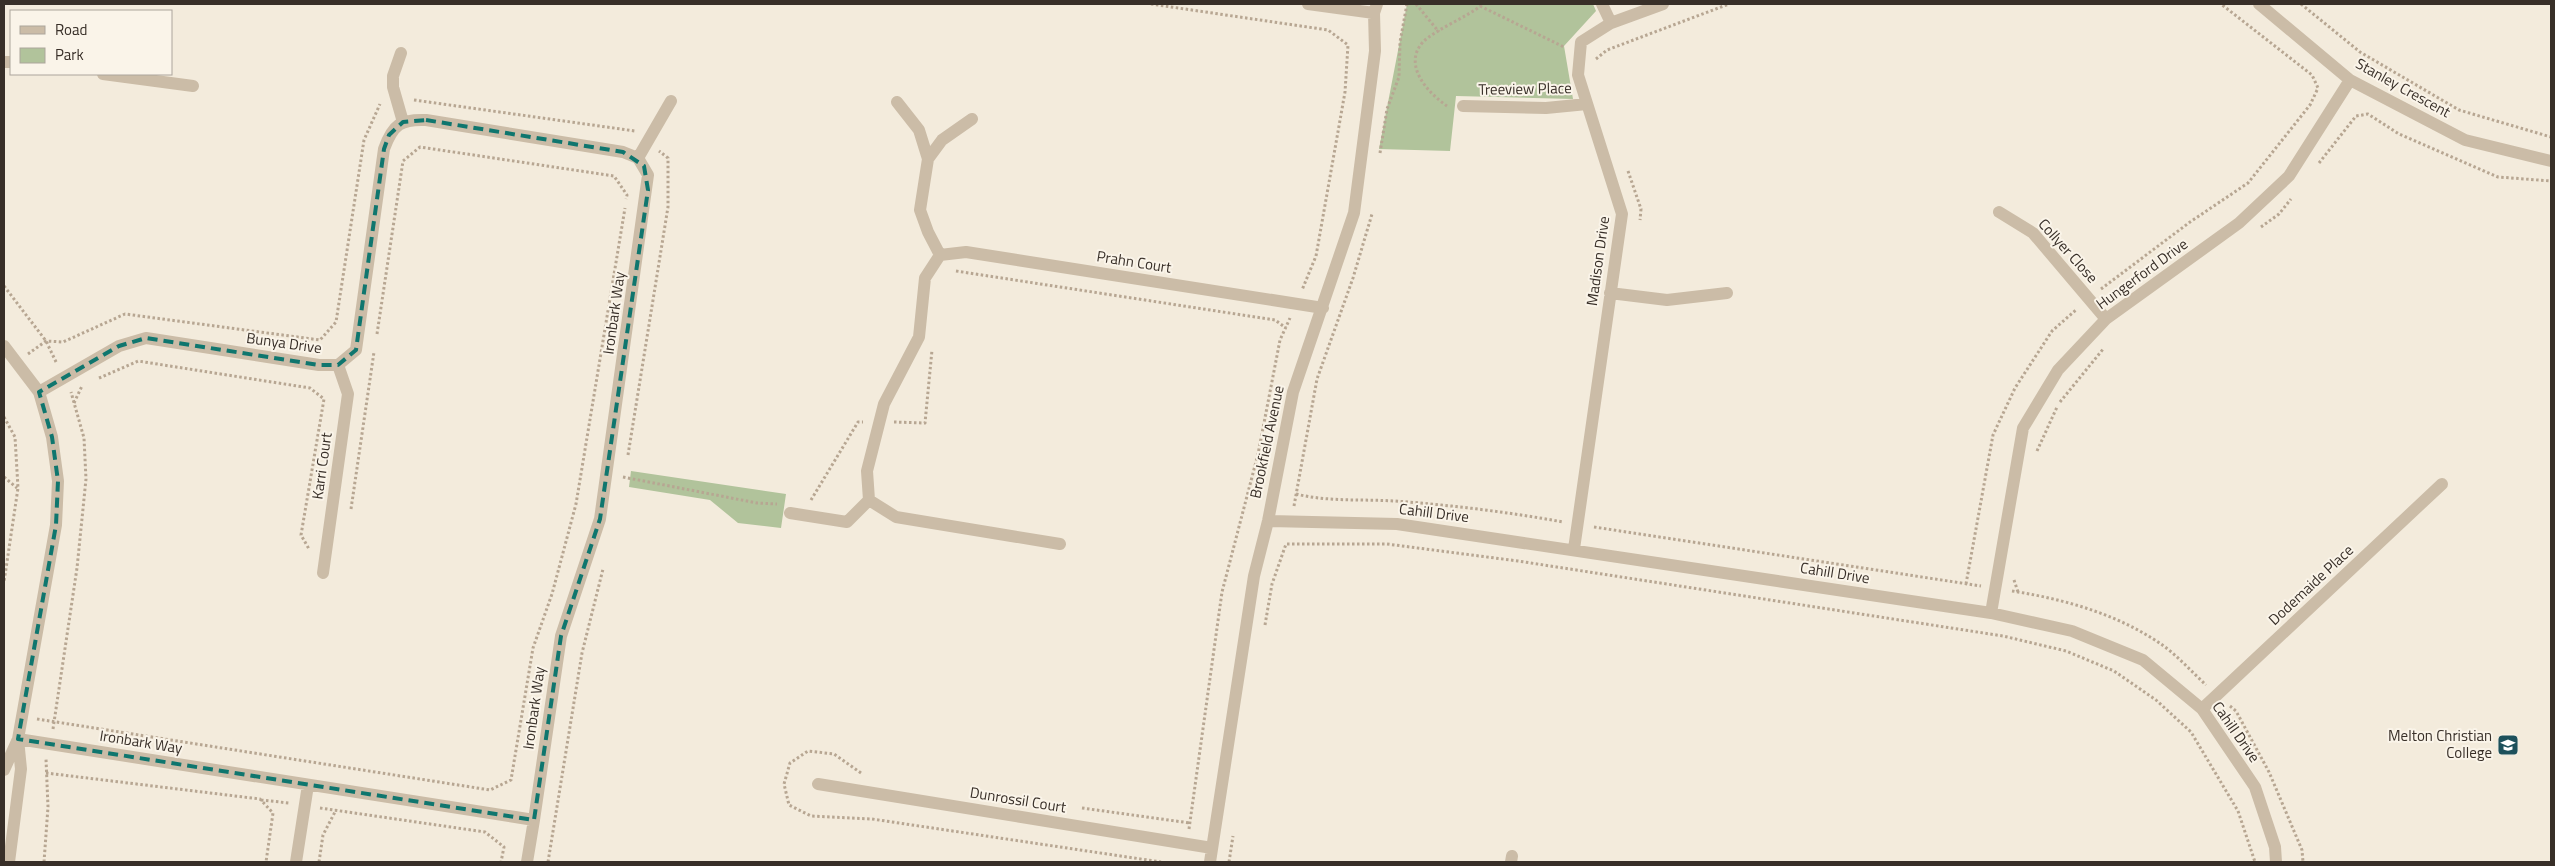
<svg xmlns="http://www.w3.org/2000/svg" width="2555" height="866" font-family="'Titillium Web',sans-serif">
	<style>
		.green { fill: #b1c39b }
		.lines { fill: none; stroke-linecap: round; stroke-linejoin: round }
		.path { stroke: #b7a692; stroke-width: 3; stroke-dasharray: 2.5 2.5; stroke-linecap: butt }
		.minor { stroke: #cbbca7; stroke-width: 12 }
		.marked { fill: none; stroke: #0f766e; stroke-width: 4; stroke-dasharray: 10 6; stroke-linejoin: round }
		.labels { text-anchor: middle; stroke-width: 4; stroke-linejoin: round; paint-order: stroke }
		.street-label { font-size: 15px; fill: #382f28; stroke: #faf4e9 }
		.poi-label { font-size: 15px; fill: #382f28; stroke: #faf4e9; text-anchor: end }
	</style>
	<rect width="100%" height="100%" fill="#f3ebdc"/>
	<path class="green" d="M1407 4H1593L1596 11 1564 46 1573 99 1456 96 1450 151 1379 149Z
		M631 471 786 494 781 528 738 523 710 500 629 487Z"/>
	<g class="lines">
		<path class="path" d="M1151 4 1328 30 1348 45 1345 92 1316 256 1302 290
			M1416 4 1439 32
			M2301 4 2360 52 2459 110 2551 137
			M1480 6 1564 47
			M1596 59 1607 50 1729 4
			M414 100 635 131
			M1447 106C1428 93 1402 65 1423 42 1436 29 1466 18 1483 4
			M1380 153 1387 109 1399 77 1400 42 1407 4
			M2319 163 2356 116 2368 114 2399 134 2498 177 2551 181
			M1628 171 1641 209 1640 220
			M2261 227 2279 214 2291 199
			M956 271 1275 320 1286 328
			M4 286 46 341 57 364
			M2101 289 2190 222 2248 183 2310 105 2318 88 2312 75 2221 4
			M377 334 403 161 420 147 614 176 627 195 626 199
			M28 354 46 341 63 342 125 314 320 340 336 322 364 140 380 104
			M99 378 138 361 310 388 324 399 301 535 309 549
			M2060 402 2104 348
			M74 403 82 386
			M4 417 15 437 18 488 4 582
			M894 422 925 423 932 350
			M2037 451 2057 407
			M628 455 668 207V158L659 151
			M4 477 17 488
			M623 477 757 503 777 504
			M1296 494C1329 502 1362 499 1395 501 1451 505 1508 512 1563 522
			M811 500 858 422H863
			M1294 506 1317 379 1353 278 1372 214
			M351 509 374 352
			M1594 527 1981 586
			M2014 580 2018 592
			M1966 584 1993 435 2015 388 2052 331 2077 309
			M2012 591C2063 599 2114 613 2158 642 2175 653 2191 671 2206 685
			M1265 625 1272 584 1286 544H1387L1518 561 2003 636 2066 651 2114 671 2156 700 2191 732 2238 811 2255 862
			M2230 706 2236 711 2269 772 2302 850 2303 862
			M37 719 490 790 511 780 533 648 552 594 576 504 625 208
			M53 729 77 568 86 479 84 438 71 392
			M46 773 260 799 273 813 266 862
			M861 773 834 754 808 751 790 763 784 784 789 805 811 816 872 819 1161 862
			M261 800 289 803
			M320 808 485 832 504 847 501 862
			M1082 808 1190 823
			M1189 829 1222 592 1258 454 1280 340 1290 318
			M44 862 48 807 46 759
			M319 862 323 835 336 810
			M548 862 582 653 603 569
			M1229 862 1233 836"/>
		<path class="minor" d="M1308 4 1374 13
			M1602 4 1611 23
			M2259 4 2350 80 2465 140 2551 161
			M401 53 393 76V87L403 122
			M4 62H11
			M103 74 193 86
			M897 102 919 130 928 159
			M1463 106 1546 108 1587 104
			M638 158 671 101
			M1999 212 2033 233 2106 319
			M940 255 928 232 920 210 928 159 942 140 972 119
			M1610 293 1667 300 1727 293
			M4 346 39 392 52 437 58 481 56 525 18 739 4 770
			M790 513 847 522 869 500
			M1268 521 1397 524 1991 613 2072 631 2143 660 2202 709 2255 787 2275 847 2276 862
			M1060 544 896 517 869 500 867 471 884 404 919 337 925 278 940 255 966 252 1323 308
			M1574 549 1622 214 1578 75 1581 42 1611 23 1663 4
			M323 573 348 394 338 365
			M1991 613 2023 428 2058 370 2106 319 2239 223 2289 176 2350 80
			M2202 709 2442 484
			M18 739 534 820 561 636 600 519 648 175 638 158 623 152 426 120C401 119 393 124 384 149L356 350 338 365H319L146 338 119 346 39 392
			M818 784 1212 848
			M9 862 21 769 18 739
			M296 862 308 785
			M527 862 534 820
			M1210 862 1254 576 1268 521 1293 392 1354 213 1375 51 1374 13 1377 4
			M1511 862 1512 856"/>
	</g>
	<path class="marked" d="M426 120 623 152 644 166 648 190 600 519 561 636 534 820 18 739 56 525 58 481 52 437 39 392 119 346 146 338 319 365H338L356 350 384 149 389 135 403 122Z"/>
	<defs>
		<g id="school-square" transform="scale(1.125)"><rect x="-9" y="-9" width="18" height="18" rx="4" fill="#1c505b" stroke="#faf4e9"/><path d="M0-5L7-2L0 1L-7-2ZM-4 1L0 2.5L4 1V4Q0 6-4 4Z" fill="#fff"/></g>
	</defs>
	<g fill-rule="evenodd">
		<use href="#school-square" x="2508" y="745"/>
	</g>
	<g class="labels">
		<g class="street-label">
			<text transform="translate(2403 88) rotate(29)" y="5">Stanley Crescent</text>
			<text transform="translate(1525 89) rotate(-1)" y="5">Treeview Place</text>
			<text transform="translate(2068 251) rotate(48)" y="5">Collyer Close</text>
			<text transform="translate(1598 261) rotate(-82)" y="5">Madison Drive</text>
			<text transform="translate(1134 262) rotate(9)" y="5">Prahn Court</text>
			<text transform="translate(2142 274) rotate(-36)" y="5">Hungerford Drive</text>
			<text transform="translate(614 313) rotate(-82)" y="5">Ironbark Way</text>
			<text transform="translate(284 343) rotate(8)" y="5">Bunya Drive</text>
			<text transform="translate(1267 442) rotate(-78)" y="5">Brookfield Avenue</text>
			<text transform="translate(322 466) rotate(-82)" y="5">Karri Court</text>
			<text transform="translate(1434 513) rotate(7)" y="5">Cahill Drive</text>
			<text transform="translate(1835 573) rotate(9)" y="5">Cahill Drive</text>
			<text transform="translate(2311 585) rotate(-43)" y="5">Dodemaide Place</text>
			<text transform="translate(534 708) rotate(-82)" y="5">Ironbark Way</text>
			<text transform="translate(2236 732) rotate(55)" y="5">Cahill Drive</text>
			<text transform="translate(141 742) rotate(9)" y="5">Ironbark Way</text>
			<text transform="translate(1018 800) rotate(9)" y="5">Dunrossil Court</text>
		</g>
		<g class="poi-label">
			<text x="2492" y="741">Melton Christian<tspan x="2492" dy="17">College</tspan></text>
		</g>
	</g>
	<rect width="2555" height="866" fill="none" stroke="#382f28" stroke-width="10"/>
	<rect x="10" y="10" width="162" height="65" fill="#faf4e9" stroke="#aca59c"/>
	<rect x="20" y="26" width="25" height="8" fill="#cbbca7" stroke="#aca59c"/>
	<text x="55" y="35" font-size="15" fill="#382f28">Road</text>
	<rect x="20" y="48" width="25" height="15" fill="#b1c39b" stroke="#aca59c"/>
	<text x="55" y="60" font-size="15" fill="#382f28">Park</text>
</svg>
